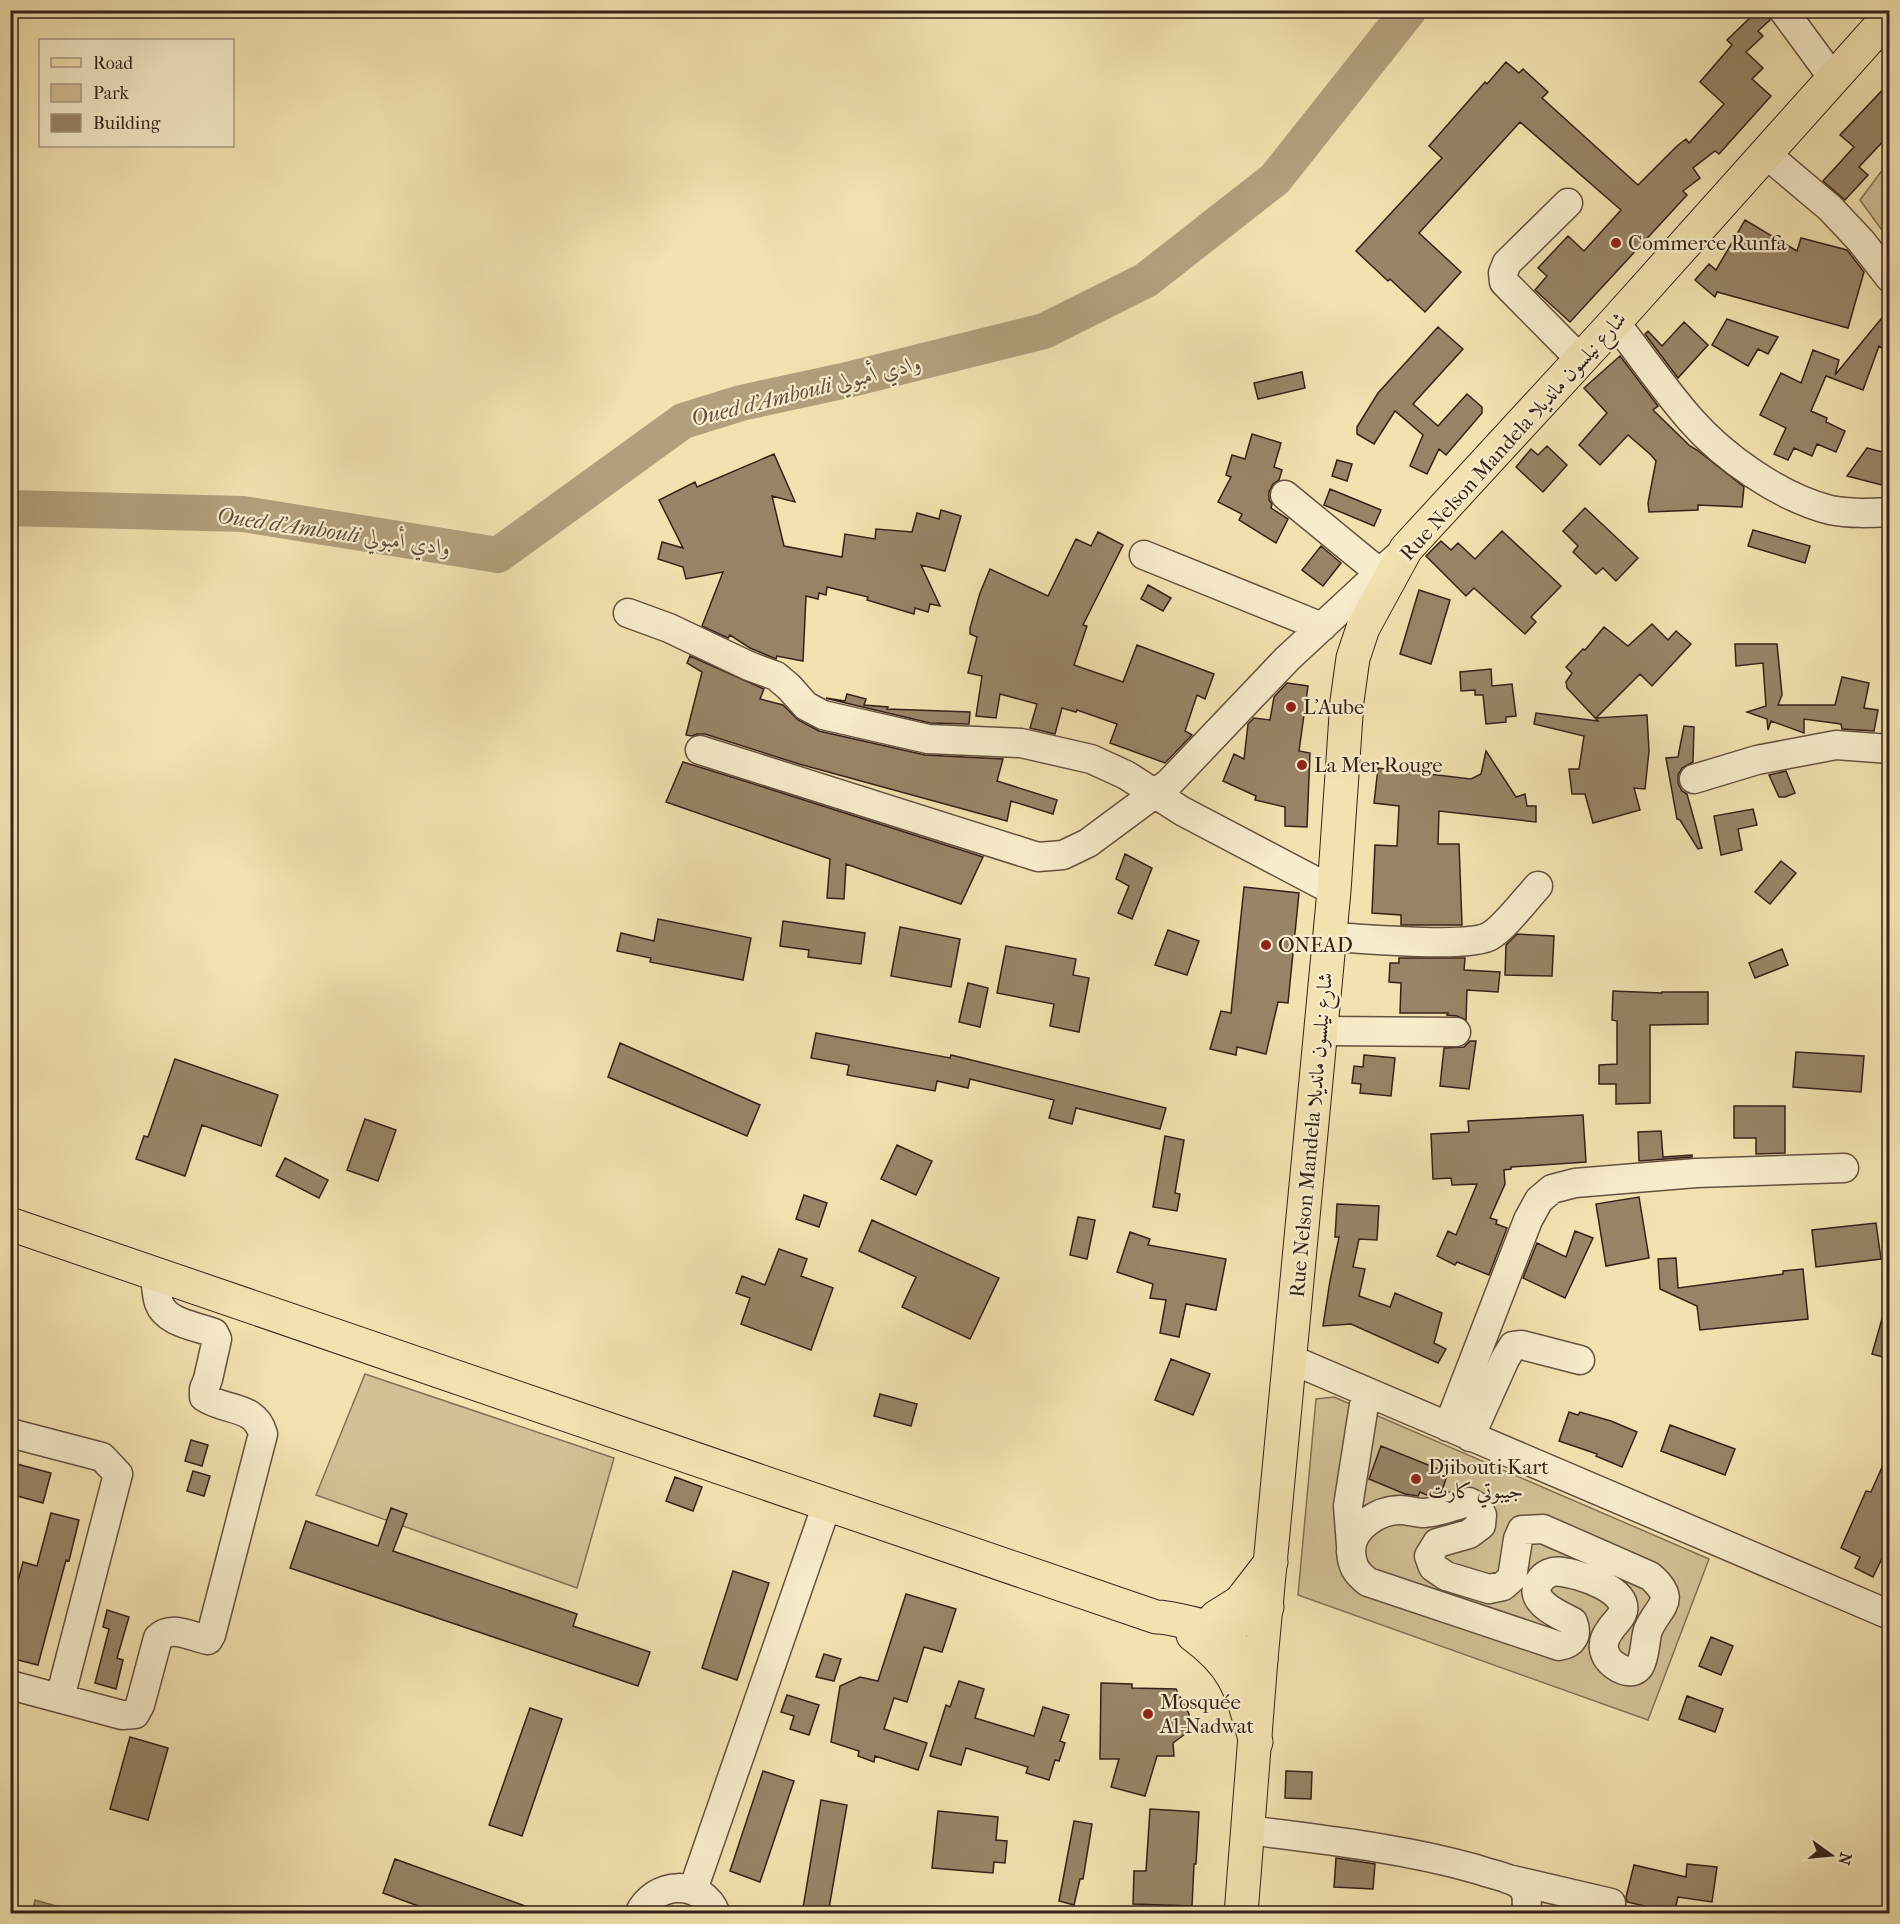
<svg xmlns="http://www.w3.org/2000/svg" width="1900" height="1924" font-family="'IM FELL French Canon',Amiri,serif">
	<style>
		.green { fill: #d2c196; stroke: #847158; stroke-width: 1.5 }
		.water { fill: #b2a07c; stroke: #806d54; stroke-width: 1.5 }
		.lines { fill: none; stroke-linecap: round; stroke-linejoin: round }
		.river { stroke: #b2a07c; stroke-width: 36 }
		.building { fill: #988567; stroke: #362119; stroke-width: 1.5 }
		.minor-casing { stroke: #65513e; stroke-width: 31 }
		.major-casing { stroke: #362119; stroke-width: 35 }
		.highway-casing { stroke: #362119; stroke-width: 35 }
		.minor { stroke: #f7eccb; stroke-width: 28 }
		.major { stroke: #f2e2af; stroke-width: 33 }
		.highway { stroke: #f2e2af; stroke-width: 33 }
		.poi-dot { fill: #8f2418; stroke: #f7eccb; stroke-width: 2 }
		.labels { text-anchor: middle; stroke-width: 4.5; stroke-linejoin: round; paint-order: stroke }
		.poi-label { font-size: 21px; fill: #362119; stroke: #f7eccb; text-anchor: start }
		.street-label { font-size: 21px; fill: #362119; stroke: #f7eccb }
		.water-label { font-size: 22px; font-style: italic; fill: #614d3c; stroke: #f7eccb }
	</style>
	<rect width="100%" height="100%" fill="#f2e2af"/>
	<filter id="stains"><feTurbulence type="fractalNoise" baseFrequency=".00333" numOctaves="4"/><feColorMatrix values="0 0 0 0 .2 0 0 0 0 .09 0 0 0 0 .02 0 0 0 .5 -.17"/></filter>
	<radialGradient id="worn" r=".72"><stop offset=".6" stop-color="#630" stop-opacity="0"/><stop offset="1" stop-color="#630" stop-opacity=".3"/></radialGradient>
	<path class="green" d="M1889 161V240L1860 200Z
		M365 1374 614 1458 577 1588 316 1495Z
		M1334 1397 1709 1559 1648 1720 1298 1595 1316 1399Z"/>
	<path class="water" d="M35 1900 81 1913H32Z"/>
	<g class="lines">
		<path class="river" d="M10 508 243 514 498 555 683 421 741 403 847 380 1044 331 1146 280 1275 179 1409 10"/>
	</g>
	<path class="building" d="M1758 10H1767L1770 20 1758 31 1763 36 1746 52 1763 68 1752 79 1771 96 1719 154 1715 151 1693 168 1700 178 1683 191 1687 195 1570 322 1535 290 1547 276 1538 268 1568 236 1584 251 1621 210 1520 122 1419 233 1461 272 1425 312 1390 279 1388 281 1356 251 1442 158 1429 146 1485 82 1487 84 1506 62 1519 73 1523 69 1548 92 1542 98 1638 185 1677 146 1686 139 1689 143 1724 104 1700 82 1732 45 1727 40Z
		M1890 82V134L1859 167 1868 175 1845 200 1823 181 1854 147 1840 135Z
		M1745 220 1797 251 1801 238 1847 250 1864 272 1848 328 1717 292 1715 297 1695 280 1709 264 1716 270Z
		M1890 308V355L1879 346 1863 390 1826 376 1811 411 1827 418 1826 422 1845 431 1836 452 1817 444 1812 456 1794 448 1788 460 1774 454 1786 428 1760 415 1781 373 1801 383 1813 350 1839 360 1835 375Z
		M1727 319 1778 337 1768 354 1758 349 1748 366 1712 345Z
		M1684 322 1708 345 1678 378 1645 334 1648 331 1662 346Z
		M1438 327 1463 349 1413 404 1438 426 1467 394 1482 407V413L1446 455 1439 449 1427 474 1410 466 1423 435 1395 411 1374 444 1357 434V427L1378 393Z
		M1620 356 1658 406 1653 410 1690 446 1697 450 1744 487 1742 507 1698 505V510L1649 512 1648 503 1656 461 1651 455 1628 435 1600 465 1579 445 1607 413 1584 388Z
		M1302 372 1305 388 1258 399 1254 383Z
		M1252 434 1281 443 1274 467 1282 470 1279 480 1273 484 1269 492V500L1272 504 1271 508 1288 519 1276 543 1239 520 1242 514 1218 502 1231 477 1226 475 1232 455 1245 459Z
		M1547 446 1567 465 1543 492 1516 467 1531 449 1538 455Z
		M1867 448 1890 454V487L1847 476Z
		M774 454 795 502 772 496 784 546 842 557 845 534 875 539 876 529 912 532 917 513 939 519 941 510 961 516 945 571 921 565 940 606 930 604 928 612 915 608 914 614 867 600 868 597 827 587 826 595 819 593 818 599 806 596 803 661 777 656 776 659 750 648 730 635 728 638 702 626 723 572 686 579 683 567 658 559 662 542 683 548 659 500 695 482 697 487Z
		M1337 460 1352 464 1347 481 1332 476Z
		M1330 489 1381 510 1374 526 1324 505Z
		M1585 508 1638 558 1616 581 1603 568 1596 574 1573 552 1578 546 1563 531Z
		M1753 530 1810 546 1805 563 1748 546Z
		M1502 531 1561 586 1531 617 1536 622 1525 634 1474 588 1466 596 1426 556 1441 541 1451 550 1458 543 1475 559Z
		M1098 532 1123 545 1083 625 1087 626 1074 665 1123 682 1137 645 1214 674 1205 699 1197 695 1185 731 1192 735 1165 763 1110 743 1117 724 1077 710 1076 712 1062 708 1055 734 1030 728 1037 704 1000 694 996 718 976 716 982 676 968 673 977 637 970 634V628L980 593 990 569 1048 596 1076 539 1091 546Z
		M1321 546 1341 563 1323 586 1302 570Z
		M1148 585 1171 598 1163 611 1141 599Z
		M1419 590 1450 600 1431 664 1400 654Z
		M1652 624 1668 640 1676 631 1691 644 1652 686 1640 674 1596 718 1647 715 1649 751 1645 789 1634 788 1640 810 1593 823 1585 794H1572L1569 769H1579L1584 736 1534 724 1536 713 1598 721 1567 688 1566 682 1572 673 1566 667 1583 649 1585 650 1604 627 1628 646Z
		M1735 644H1777L1782 695 1778 705H1835L1842 677 1869 683 1864 708 1878 710 1874 731 1842 729 1841 724 1804 719V733L1771 721 1768 730 1767 719 1747 712 1766 706 1763 663 1736 666Z
		M690 656 764 689 760 699 783 705 798 720 819 731 925 755 1003 759 997 781 1057 800 1053 814 1011 801 1007 821 799 764 705 734H697L692 736 686 735 702 672 687 663Z
		M1491 669 1492 686 1512 684 1516 716 1506 717V722L1486 724 1483 695H1475V690L1461 691 1460 672Z
		M1287 683 1308 686 1299 751 1310 753 1307 827 1285 826V807L1255 800 1256 796 1223 781 1234 754 1244 759 1248 724 1254 718 1270 720 1274 697Z
		M847 694 866 699 864 705 888 707 887 709 970 712 969 724 930 723 829 699 826 698 845 701Z
		M1684 726 1694 727 1693 762 1682 768 1678 775V783L1682 791 1687 794 1702 848 1698 849 1680 820 1677 819 1666 758 1678 757Z
		M1486 751 1516 797 1525 794 1527 806H1536V822L1439 811 1438 844H1459L1462 925H1401V915L1372 913 1375 845 1397 846 1399 806 1374 803 1378 768 1471 779 1481 774Z
		M683 762 738 779 983 857 961 904 846 864 844 899 827 898 830 859 666 802Z
		M1786 771 1795 793 1785 797H1779L1769 775Z
		M1753 809 1757 825 1738 829 1742 850 1721 855 1714 816Z
		M1125 854 1152 868 1132 919 1118 913 1129 886 1116 879Z
		M1781 861 1796 873 1770 904 1755 892Z
		M1244 887 1299 893 1288 1003 1278 1002 1266 1054 1237 1047 1236 1055 1210 1049 1221 1011 1231 1013Z
		M658 919 751 938 743 980 650 962 651 958 617 951 621 933 654 941Z
		M783 921 865 933 861 964 808 957 809 950 780 946Z
		M900 927 960 939 951 987 891 976Z
		M1168 930 1199 941 1187 975 1155 965Z
		M1517 934 1554 936 1552 976 1505 975 1506 945Z
		M1006 946 1076 959 1073 975 1089 978 1079 1032 1050 1026 1054 1004 997 993Z
		M1782 949 1788 965 1755 978 1749 963Z
		M1399 958H1465L1464 970 1500 972 1498 992 1467 990 1466 1020 1457 1016 1447 1015 1448 1013H1400L1401 983 1389 982 1390 963H1399Z
		M968 983 988 988 980 1027 959 1022Z
		M1613 991 1662 993V992H1708V1024L1650 1025V1103L1616 1104V1084H1599V1065L1617 1064V1021L1612 1020Z
		M816 1033 950 1058 951 1055 1166 1108 1160 1129 1076 1108 1072 1124 1049 1118 1054 1100 970 1079 968 1088 937 1081 935 1091 847 1075 849 1065 811 1058Z
		M1470 1041H1476L1469 1089 1440 1086 1444 1048 1464 1047Z
		M620 1043 760 1105 747 1136 608 1077Z
		M1796 1052 1864 1056 1861 1092 1793 1087Z
		M1364 1055 1395 1058 1391 1096 1360 1093 1361 1084 1352 1083 1354 1066 1363 1067Z
		M175 1059 278 1095 261 1146 202 1125 185 1176 136 1159 144 1136 148 1137Z
		M1734 1106H1785V1153L1756 1154V1138H1734Z
		M1583 1115 1586 1162 1511 1167V1169L1504 1170 1505 1184 1490 1218 1497 1220 1496 1224 1507 1228 1489 1275 1457 1262 1455 1265 1437 1256 1448 1231 1456 1235 1477 1184 1452 1185 1451 1178 1433 1179 1431 1134 1469 1132 1468 1121Z
		M365 1119 396 1130 378 1181 347 1170Z
		M1661 1131 1663 1157 1692 1155V1157L1639 1161 1638 1132Z
		M1165 1136 1184 1140 1175 1193 1180 1194 1177 1211 1153 1207Z
		M897 1145 932 1161 916 1195 881 1179Z
		M285 1158 328 1180 319 1198 276 1176Z
		M804 1195 827 1203 819 1227 796 1219Z
		M1639 1197 1649 1258 1606 1266 1596 1204Z
		M1337 1204 1379 1206 1377 1240 1359 1239 1353 1267 1365 1269 1359 1296 1390 1307 1395 1293 1442 1313 1434 1343 1446 1349 1438 1363 1351 1324 1323 1326 1330 1281 1339 1237H1335Z
		M1078 1217 1095 1220 1087 1259 1070 1255Z
		M872 1220 999 1278 970 1339 902 1307 916 1277 859 1251Z
		M1876 1223 1881 1259 1816 1267 1812 1230Z
		M1575 1231 1593 1238 1565 1298 1523 1278 1537 1243 1566 1257Z
		M1130 1232 1150 1239 1148 1245 1226 1259 1216 1310 1186 1304 1179 1337 1160 1333 1166 1300 1150 1298 1153 1284 1117 1272Z
		M779 1249 807 1259 801 1276 833 1288 811 1350 741 1324 750 1298 736 1293 742 1276 765 1285Z
		M1676 1258 1678 1288 1783 1274V1271L1803 1269 1808 1319 1700 1330 1697 1306 1660 1289 1658 1259Z
		M1885 1308 1890 1309V1359L1872 1354Z
		M1171 1359 1210 1374 1193 1415 1155 1400Z
		M880 1394 917 1404 911 1426 874 1416Z
		M1569 1412 1578 1415 1580 1412 1611 1421 1637 1432 1622 1467 1596 1456 1597 1454 1559 1441Z
		M1670 1425 1735 1449 1725 1475 1661 1451Z
		M191 1440 208 1445 202 1466 185 1461Z
		M1381 1446 1448 1473 1441 1493 1429 1496 1420 1492 1418 1496 1405 1494 1369 1479Z
		M1890 1449V1552L1886 1550 1873 1577 1855 1568 1860 1557 1841 1548 1866 1491 1871 1492Z
		M17 1464 51 1473 43 1503 10 1494Z
		M193 1471 210 1476 204 1496 187 1491Z
		M675 1477 702 1487 693 1511 666 1501Z
		M391 1508 407 1514 393 1551 577 1614 573 1626 650 1652 638 1686 290 1568 306 1521 378 1546Z
		M51 1513 79 1520 69 1561 66 1560 38 1665 10 1658V1611L23 1562 37 1566Z
		M733 1571 769 1583 737 1680 702 1668Z
		M906 1594 956 1609 942 1652 924 1647 907 1702 894 1698 884 1729 927 1743 918 1770 875 1756 874 1762 858 1756 859 1751 831 1742 840 1686 860 1677 878 1681Z
		M107 1610 129 1617 117 1658 123 1660 116 1689 95 1683 109 1629 103 1627Z
		M1711 1637 1733 1646 1721 1675 1699 1666Z
		M824 1654 841 1659 834 1681 816 1677Z
		M959 1681 984 1689 975 1718 1034 1736 1043 1707 1069 1715 1060 1741 1065 1743 1059 1761 1055 1760 1049 1780 1026 1773 1028 1767 966 1748 961 1765 930 1756 946 1705 950 1707Z
		M1101 1683 1132 1684V1688L1176 1689 1189 1714V1723L1185 1734 1173 1743 1174 1756H1157L1145 1796 1111 1787 1119 1759H1100Z
		M787 1695 819 1705 809 1735 790 1729 794 1716 781 1712Z
		M1687 1696 1723 1709 1715 1732 1679 1719Z
		M530 1708 562 1719 522 1836 489 1825Z
		M130 1737 168 1748 148 1820 110 1809Z
		M763 1771 794 1781 760 1882 730 1871Z
		M1286 1771 1312 1772 1311 1799 1285 1798Z
		M821 1800 847 1805 828 1914H802Z
		M1150 1809 1199 1812 1196 1864H1194L1192 1906 1133 1904 1134 1871H1146Z
		M938 1811 998 1817 996 1840 1007 1841 1005 1863 994 1862 993 1873 932 1868Z
		M1074 1821 1092 1824 1083 1879H1080L1074 1905 1059 1901Z
		M1336 1858 1375 1864 1373 1889 1334 1887Z
		M395 1859 539 1911V1914H440L383 1893Z
		M1687 1864 1717 1867 1712 1902 1678 1897 1674 1913 1627 1902 1626 1897 1634 1865 1686 1877Z"/>
	<g class="lines">
		<g class="minor-casing">
			<path id="minor" d="M1783 10 1833 78
				M1766 154 1830 208 1861 241 1890 278
				M1568 203 1507 263 1503 273 1504 282 1580 359
				M1615 322C1640 354 1663 388 1690 419 1724 458 1780 497 1830 510 1850 514 1870 513 1890 512
				M1285 495 1380 573
				M1144 555 1322 627
				M628 613 669 628 749 666 776 676 789 687 806 706 823 715 928 739 1021 743 1091 759 1126 775 1182 811 1334 891
				M700 750 1038 857 1063 855 1088 843 1169 783 1287 659 1396 558
				M1694 779 1757 760 1836 745 1890 749
				M1330 937C1361 938 1467 949 1490 936 1504 928 1526 899 1538 886
				M1322 1031 1456 1032
				M1290 1359 1890 1615
				M1448 1427 1528 1220 1539 1200 1552 1189 1575 1183 1696 1173 1844 1168
				M10 1433 102 1457 118 1474 60 1698
				M1470 1437 1505 1359 1513 1346 1522 1345 1580 1360
				M1469 1502 1476 1506 1482 1515 1481 1525 1469 1534 1437 1543 1429 1556 1433 1567 1446 1576 1489 1589 1503 1586 1512 1578 1518 1539 1522 1530 1543 1529 1650 1576C1679 1601 1658 1606 1648 1630 1643 1643 1648 1683 1619 1668 1603 1659 1599 1644 1610 1630 1614 1623 1621 1619 1623 1611 1627 1589 1579 1574 1562 1572 1553 1570 1544 1574 1539 1582 1527 1602 1560 1615 1573 1622 1578 1635 1573 1644 1559 1646L1368 1582C1356 1573 1352 1566 1351 1551 1351 1527 1379 1510 1400 1510 1408 1510 1416 1513 1424 1513 1440 1512 1454 1505 1469 1502Z
				M1351 1545 1348 1506 1366 1392
				M10 1685 122 1715 135 1714 140 1705 158 1638C172 1624 191 1637 208 1640L211 1635 263 1434C255 1404 226 1412 204 1397V1389L208 1379 217 1339 214 1333C196 1326 166 1323 159 1303 156 1294 156 1283 155 1273
				M1248 1830C1324 1840 1402 1848 1476 1869 1489 1874 1507 1876 1519 1884 1529 1891 1527 1903 1526 1914
				M1508 1879 1611 1903
				M693 1890 827 1504
				M639 1914C654 1881 702 1878 716 1914"/>
		</g>
		<g class="major-casing">
			<path id="major" d="M1241 1914 1261 1659 1334 891 1347 701 1353 658 1363 628 1406 549 1615 322 1890 15"/>
		</g>
		<g class="highway-casing">
			<path id="highway" d="M10 1224 1156 1617C1177 1617 1200 1628 1218 1627 1235 1626 1252 1614 1267 1607
				M1216 1617 1240 1602 1271 1562
				M1193 1635C1238 1668 1241 1691 1256 1742
				M1204 1639 1261 1659"/>
		</g>
		<use href="#minor" class="minor"/>
		<use href="#major" class="major"/>
		<use href="#highway" class="highway"/>
	</g>
	<g class="poi-dot">
		<circle cx="1616" cy="243" r="6"/>
		<circle cx="1291" cy="707" r="6"/>
		<circle cx="1302" cy="765" r="6"/>
		<circle cx="1266" cy="945" r="6"/>
		<circle cx="1416" cy="1479" r="6"/>
		<circle cx="1148" cy="1714" r="6"/>
	</g>
	<g class="labels">
		<g class="poi-label">
			<text x="1628" y="250">Commerce Runfa</text>
			<text x="1303" y="714">L'Aube</text>
			<text x="1314" y="772">La Mer Rouge</text>
			<text x="1278" y="952">ONEAD</text>
			<text x="1428" y="1474">Djibouti Kart<tspan x="1428" dy="24">جيبوتي كارت</tspan></text>
			<text x="1160" y="1709">Mosquée<tspan x="1160" dy="24">Al-Nadwat</tspan></text>
		</g>
		<g class="street-label">
			<text transform="translate(1513 436) rotate(-48)" y="7">Rue Nelson Mandela شارع نيلسون مانديلا</text>
			<text transform="translate(1311 1135) rotate(-85)" y="7">Rue Nelson Mandela شارع نيلسون مانديلا</text>
		</g>
		<g class="water-label">
			<text transform="translate(806 390) rotate(-14)" y="8">Oued d'Ambouli وادي أمبولي</text>
			<text transform="translate(334 531) rotate(8)" y="8">Oued d'Ambouli وادي أمبولي</text>
		</g>
	</g>
	<rect width="1900" height="1924" fill="none" stroke="#f2e2af" stroke-width="36"/>
	<rect x="12" y="12" width="1876" height="1900" fill="none" stroke="#362119" stroke-width="3"/>
	<rect x="18" y="18" width="1864" height="1888" fill="none" stroke="#362119" stroke-width="1.5"/>
	<rect x="39" y="39" width="195" height="108" fill="#f7eccb" stroke="#aa9b84" stroke-width="1.5"/>
	<rect x="51" y="58" width="30" height="9" fill="#f2e2af" stroke="#aa9b84" stroke-width="1.5"/>
	<text x="93" y="69" font-size="18" fill="#362119">Road</text>
	<rect x="51" y="84" width="30" height="18" fill="#d2c196" stroke="#aa9b84" stroke-width="1.5"/>
	<text x="93" y="99" font-size="18" fill="#362119">Park</text>
	<rect x="51" y="114" width="30" height="18" fill="#988567" stroke="#aa9b84" stroke-width="1.5"/>
	<text x="93" y="129" font-size="18" fill="#362119">Building</text>
	<g transform="translate(1831 1855) rotate(105)" stroke="#f7eccb" stroke-width="4.5" paint-order="stroke">
	<path d="M0-4.5L10 22L0 15L-10 22Z" fill="#362119"/>
	<text y="-9" font-size="16" font-weight="bold" text-anchor="middle" fill="#362119">N</text>
	</g>
	<rect width="100%" height="100%" filter="url(#stains)"/>
	<rect width="100%" height="100%" fill="url(#worn)"/>
</svg>
